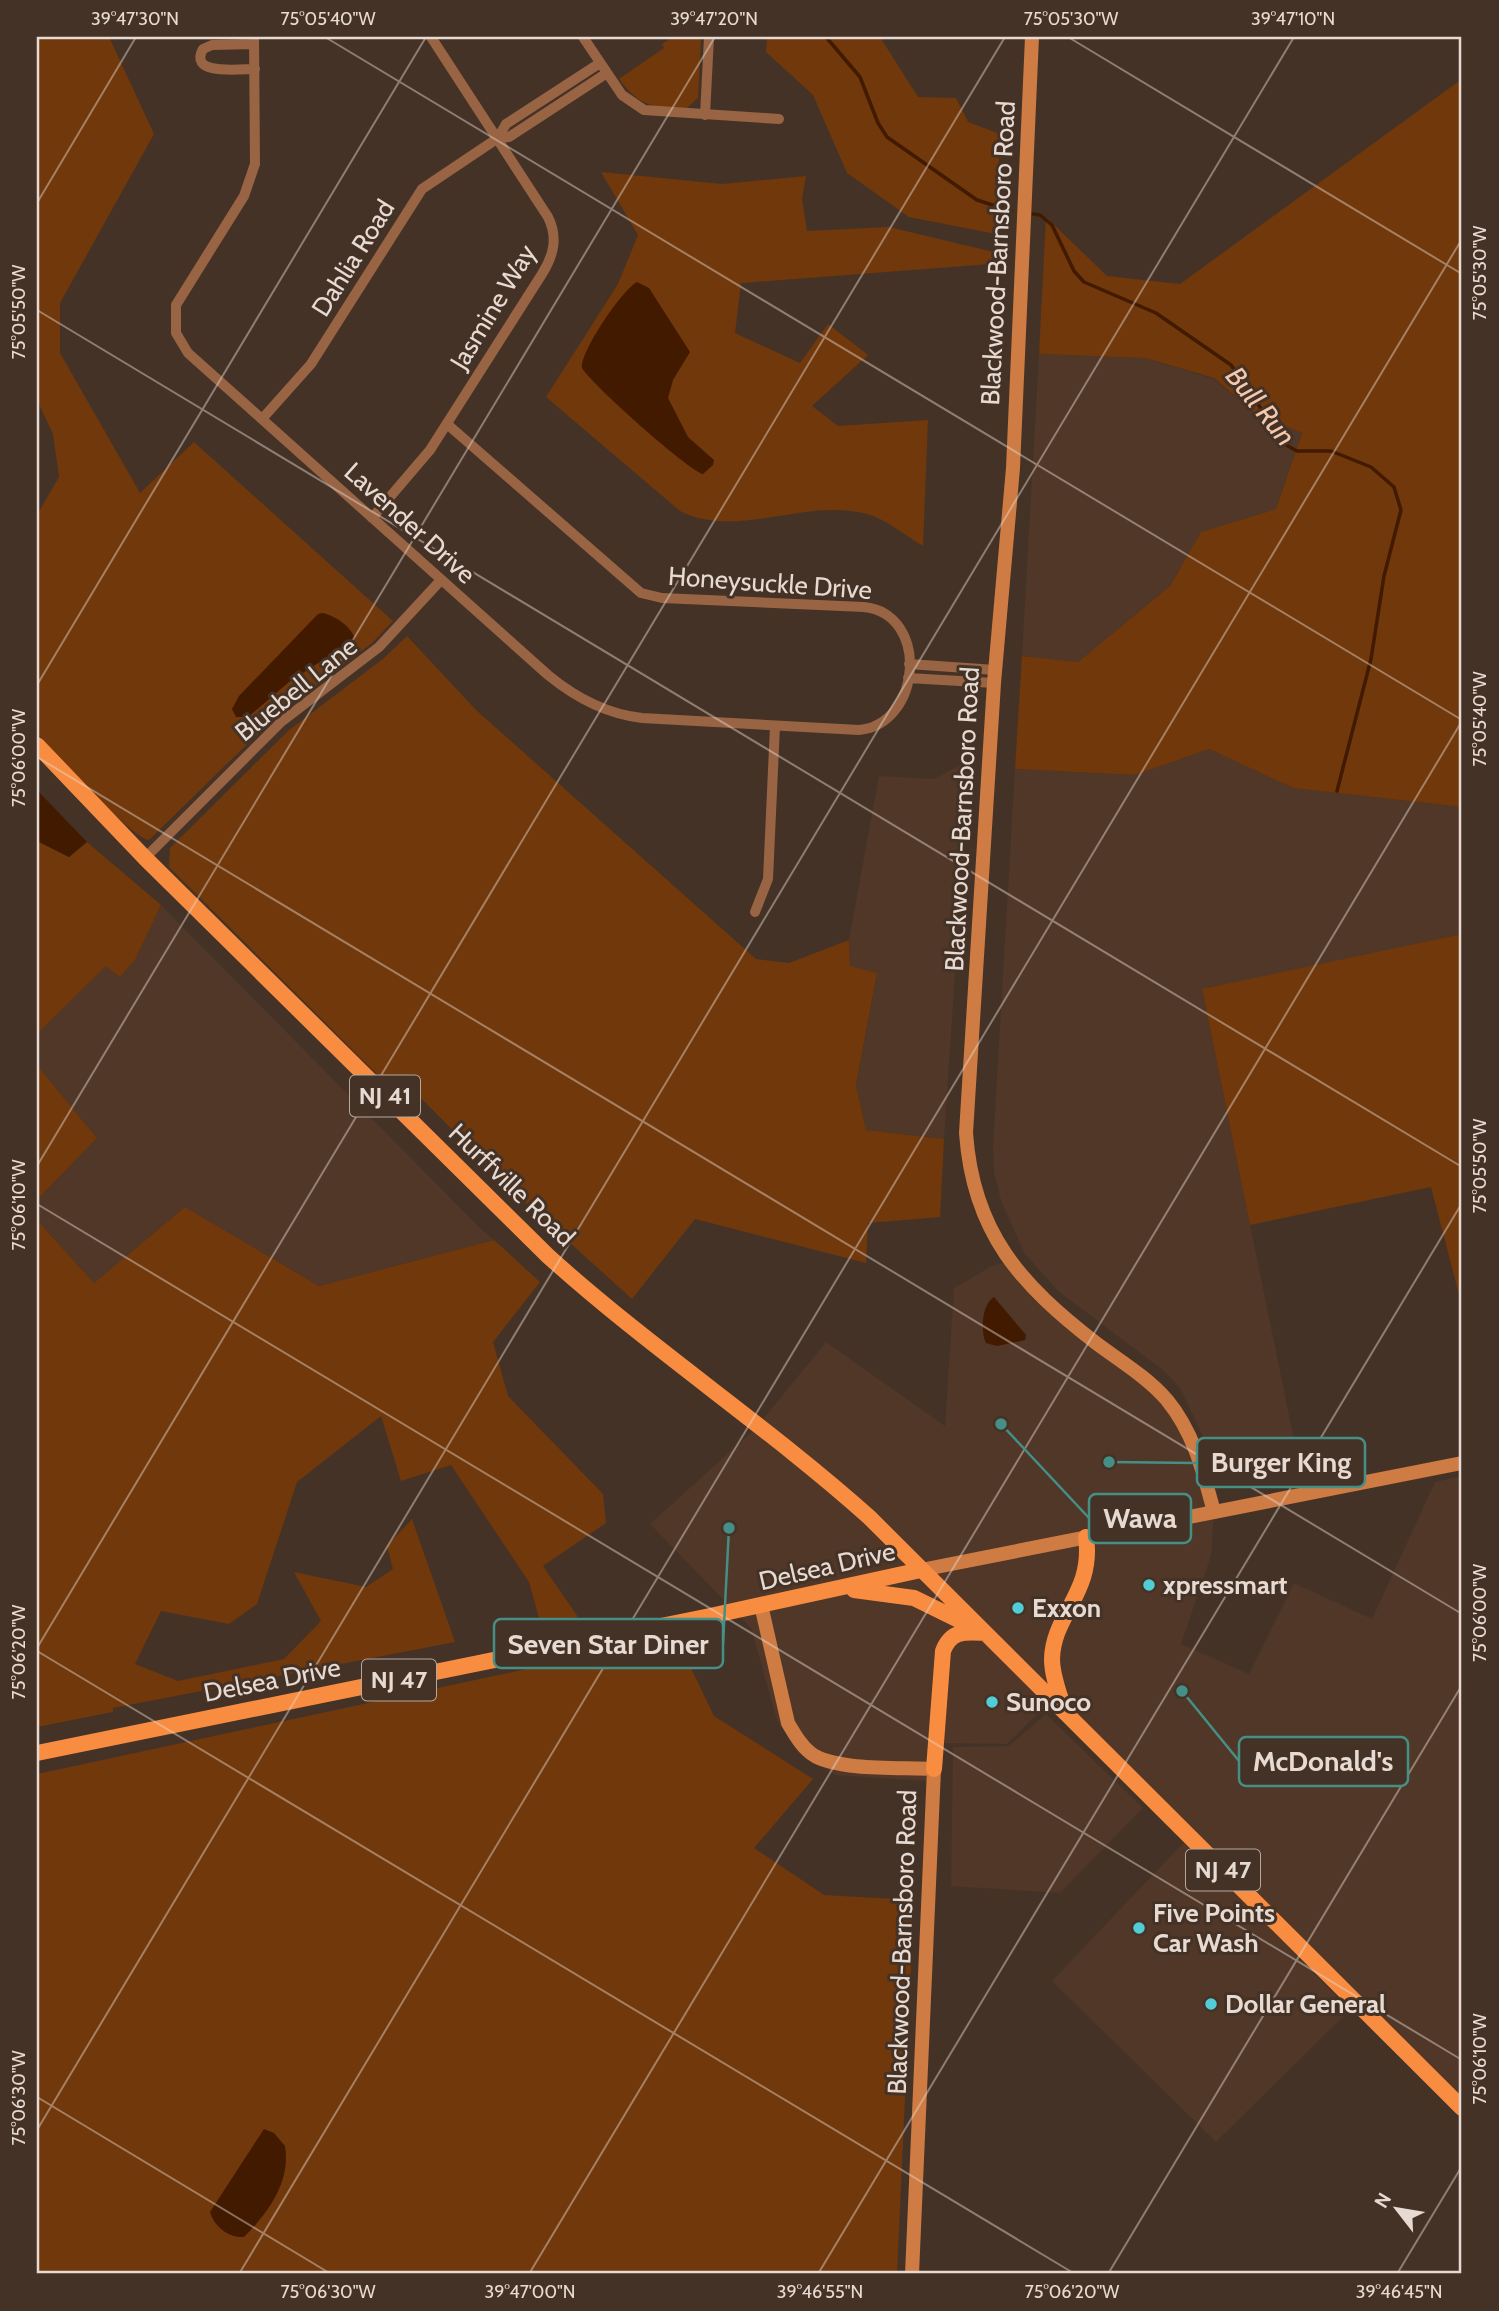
<svg xmlns="http://www.w3.org/2000/svg" width="1499" height="2311" font-family="Cabin,sans-serif">
	<style>
		.built { fill: #503727 }
		.green { fill: #70380b }
		.water { fill: #421a00 }
		.lines { fill: none; stroke-linecap: round; stroke-linejoin: round }
		.stream { stroke: #421a00; stroke-width: 3.5 }
		.minor { stroke: #986443; stroke-width: 10 }
		.secondary { stroke: #ce7c44; stroke-width: 14 }
		.primary { stroke: #f88d42; stroke-width: 16 }
		.ticks { fill: none; stroke: #e6dad2; stroke-width: 2; stroke-opacity: 0.45 }
		.poi-dot { fill: #52ccd6; stroke: #453226; stroke-width: 2.5 }
		.labels { text-anchor: middle; stroke-width: 6; stroke-linejoin: round; paint-order: stroke }
		.shield { fill: #453226; stroke: #b6a89e; stroke-width: 2 }
		.shield-label { font-size: 24px; font-weight: bold; fill: #e6dad2 }
		.street-label { font-size: 26px; fill: #e6dad2; stroke: #453226 }
		.poi-label { font-size: 26px; font-weight: bold; fill: #e6dad2; stroke: #453226; text-anchor: start }
		.water-label { font-size: 28px; font-style: italic; fill: #f3c8ad; stroke: #453226 }
		.leader { fill: none; stroke: #458f87; stroke-width: 2.5 }
		.callout-dot { fill: #458f87; stroke: #453226; stroke-width: 2.5 }
		.callout { fill: #453226; stroke: #458f87; stroke-width: 2.5 }
		.callout-label { font-size: 28px; text-anchor: middle; font-weight: bold; fill: #e6dad2 }
		.neatline { fill: none; stroke: #e6dad2; stroke-width: 2.5 }
		.ticks-label { font-size: 18px; text-anchor: middle; fill: #e6dad2 }
	</style>
	<rect width="100%" height="100%" fill="#453226"/>
	<path class="built" d="M1039 354 1145 358 1214 379 1255 413 1302 432 1276 509 1201 532 1170 586 1078 662 1022 656Z
		M1209 749 1293 788 1462 807V934L1202 990 1300 1469 1216 1486 1201 1432 1180 1388 1164 1371 1058 1291 1025 1254 1001 1201 994 1172 993 1146 1015 769 1135 775Z
		M962 764H969L944 1139 866 1130 856 1085 877 973 850 967 849 940 879 776 934 779Z
		M161 905 480 1228 494 1240 319 1286 185 1207 94 1283 37 1220V1200L97 1138 37 1065V1034L106 965 120 977 135 960Z
		M1009 1261 1181 1420 1214 1512 1211 1556 1181 1644 1249 1674 1294 1583 1372 1619 1435 1482 1462 1476V2100L1053 1698 1007 1744 943 1743 941 1782 836 1775 798 1753 777 1720 751 1628 650 1524 755 1429 826 1342 945 1426 954 1288 992 1266Z
		M1046 1714 1143 1808 1060 1893 951 1886 953 1747 1009 1746Z
		M1185 1841 1350 2010 1216 2142 1052 1981Z"/>
	<path class="green" d="M37 37H121L110 39 154 134 60 303V353L140 493 194 442 393 621 372 643 280 712 149 840C131 838 54 751 37 733V515L59 477 53 434 37 400Z
		M673 37H701L698 98 687 108C653 108 640 107 619 79L664 48 662 44Z
		M767 37H880L918 97 956 98 968 122 1000 134 996 234 909 217 847 173 813 95 766 52Z
		M1462 79V807L1293 788 1209 749 1135 775 1015 769 1022 656 1078 662 1170 586 1201 532 1276 509 1302 433 1255 413 1214 378 1145 358 1039 354 1046 217 1107 276 1180 284Z
		M601 172 722 184 806 176 802 199 807 231 889 227 1006 255 1004 263 741 283 735 333 800 363 828 324 868 355 812 406 838 426 928 420 923 546C906 536 886 519 867 514 806 497 737 540 680 511L546 397 618 284 638 235Z
		M407 636 476 710 756 959 789 963 849 940 850 966 877 973 856 1085 866 1130 944 1139 940 1217 868 1223 866 1263 695 1219 632 1299 515 1193 406 1083 396 1093 169 867 170 848 288 731 384 658Z
		M37 841 69 857 87 842 161 905 135 960 120 977 106 966 37 1034Z
		M1462 934V1306L1431 1187 1250 1225 1202 989Z
		M37 1065 97 1138 37 1200Z
		M185 1207 319 1286 494 1240 540 1282 493 1342 508 1396 603 1494 606 1523 543 1566 578 1617 541 1625 529 1582 451 1465 401 1481 381 1416 297 1482 257 1604 229 1624 161 1611 135 1664 178 1681 284 1659 321 1621 294 1572 366 1587 393 1569 387 1546 412 1519 455 1642 113 1708V1712L37 1727V1220L94 1283Z
		M676 1637 714 1716 813 1779 754 1848 824 1895 914 1900 897 2274H37V1774Z"/>
	<path class="water" d="M637 282 649 288 690 352 673 380 668 398 688 437 714 460 713 465 703 474C689 471 591 384 582 368 580 352 622 290 637 282Z
		M323 613C335 616 351 626 355 639L289 682 248 717H236L232 709 239 696 318 614Z
		M37 790 87 842 69 857 37 841Z
		M994 1297 1026 1335 1025 1340 997 1346 986 1343C980 1331 982 1304 994 1297Z
		M264 2129 274 2133 285 2146C291 2182 268 2213 244 2237 228 2238 214 2226 210 2212Z"/>
	<g class="lines">
		<path class="stream" d="M826 37 860 77 878 123 887 137 977 200 1011 211
			M1033 214 1040 215 1052 225 1074 271 1084 282 1156 313 1231 365 1286 445 1297 451H1331L1371 467 1394 487 1401 510 1384 576 1371 659 1337 791"/>
		<path class="minor" d="M254 37 255 164 244 196 176 305V333L188 353 548 675C576 698 606 714 642 718L859 730C922 724 930 614 864 607L662 598 641 593 447 424
			M583 37 622 95 644 110 779 119
			M254 44 212 45 203 49C188 76 240 69 255 69
			M705 115 709 37
			M498 138 506 124 600 63
			M262 419 311 364 422 189 498 138 509 137 607 73
			M372 518 430 450 542 274C554 255 558 237 548 217L431 37
			M909 664 995 670
			M908 678 994 683
			M145 858 281 722 379 647 441 580
			M755 912 768 879 775 726"/>
		<path class="secondary" d="M1032 37 1013 468 994 683 966 1133C973 1233 1021 1285 1096 1343 1120 1361 1147 1377 1167 1400 1194 1433 1203 1471 1214 1512
			M921 1570 1462 1463
			M761 1605 788 1723C795 1735 803 1749 815 1756 843 1771 902 1767 934 1769L912 2274"/>
		<path class="primary" d="M37 745 145 858 548 1256C651 1349 766 1425 869 1517L1462 2108
			M854 1590 914 1598 971 1626
			M1065 1712C1060 1695 1052 1677 1052 1659 1053 1614 1094 1593 1086 1537
			M37 1753 710 1616 921 1570
			M934 1769 943 1651C951 1630 965 1632 985 1633"/>
	</g>
	<path class="ticks" d="M325 37 1462 720M1068 37 1462 274M37 203 136 37M37 310 1462 1167M37 685 426 37M37 757 1462 1614M37 1166 715 37M37 1204 1462 2060M37 1648 1005 37M37 1651 1075 2274M37 2097 331 2274M37 2130 1294 37M239 2274 1462 239M529 2274 1462 721M818 2274 1462 1203M1108 2274 1462 1685M1397 2274 1462 2166"/>
	<g class="poi-dot">
		<circle cx="1149" cy="1585" r="7"/>
		<circle cx="1018" cy="1608" r="7"/>
		<circle cx="992" cy="1702" r="7"/>
		<circle cx="1139" cy="1928" r="7"/>
		<circle cx="1211" cy="2004" r="7"/>
	</g>
	<g class="labels">
		<g class="shield">
			<rect x="350" y="1075.5" width="70" height="41" rx="5"/>
			<rect x="362" y="1659.5" width="74" height="41" rx="5"/>
			<rect x="1186" y="1849.5" width="74" height="41" rx="5"/>
		</g>
		<g class="shield-label">
			<text x="385" y="1104">NJ 41</text>
			<text x="399" y="1688">NJ 47</text>
			<text x="1223" y="1878">NJ 47</text>
		</g>
		<g class="street-label">
			<text transform="translate(998 253) rotate(-87)" y="9">Blackwood-Barnsboro Road</text>
			<text transform="translate(353 258) rotate(-58)" y="9">Dahlia Road</text>
			<text transform="translate(493 307) rotate(-59)" y="9">Jasmine Way</text>
			<text transform="translate(410 523) rotate(42)" y="9">Lavender Drive</text>
			<text transform="translate(770 583) rotate(4)" y="9">Honeysuckle Drive</text>
			<text transform="translate(296 689) rotate(-39)" y="9">Bluebell Lane</text>
			<text transform="translate(962 819) rotate(-87)" y="9">Blackwood-Barnsboro Road</text>
			<text transform="translate(512 1185) rotate(44)" y="9">Hurffville Road</text>
			<text transform="translate(827 1566) rotate(-13)" y="9">Delsea Drive</text>
			<text transform="translate(272 1680) rotate(-11)" y="9">Delsea Drive</text>
			<text transform="translate(902 1942) rotate(-88)" y="9">Blackwood-Barnsboro Road</text>
		</g>
		<g class="poi-label">
			<text x="1163" y="1594">xpressmart</text>
			<text x="1032" y="1617">Exxon</text>
			<text x="1006" y="1711">Sunoco</text>
			<text x="1153" y="1922">Five Points<tspan x="1153" dy="30">Car Wash</tspan></text>
			<text x="1225" y="2013">Dollar General</text>
		</g>
		<g class="water-label">
			<text transform="translate(1261 406) rotate(51)" y="10">Bull Run</text>
		</g>
	</g>
	<path class="leader" d="M1109 1462L1197 1463M1001 1424L1089 1518M729 1528L723 1644M1182 1691L1239 1761"/>
	<g class="callout-dot">
		<circle cx="1109" cy="1462" r="7"/>
		<circle cx="1001" cy="1424" r="7"/>
		<circle cx="729" cy="1528" r="7"/>
		<circle cx="1182" cy="1691" r="7"/>
	</g>
	<g class="callout">
		<rect x="1197" y="1438" width="168" height="49" rx="7"/>
		<rect x="1089" y="1494" width="102" height="49" rx="7"/>
		<rect x="494" y="1619" width="229" height="49" rx="7"/>
		<rect x="1239" y="1737" width="169" height="49" rx="7"/>
	</g>
	<g class="callout-label">
		<text x="1281" y="1472">Burger King</text>
		<text x="1140" y="1528">Wawa</text>
		<text x="608" y="1654">Seven Star Diner</text>
		<text x="1323" y="1771">McDonald's</text>
	</g>
	<rect width="1499" height="2311" fill="none" stroke="#453226" stroke-width="77"/>
	<g transform="translate(1397 2209) rotate(301)" stroke="#453226" stroke-width="5" paint-order="stroke">
	<path d="M0-5L12 26L0 18L-12 26Z" fill="#e6dad2"/>
	<text y="-10" font-size="19" font-weight="bold" text-anchor="middle" fill="#e6dad2">N</text>
	</g>
	<rect x="38" y="38" width="1422" height="2234" class="neatline"/>
	<g class="ticks-label">
		<text x="135" y="25">39°47'30"N</text>
		<text x="328" y="25">75°05'40"W</text>
		<text x="714" y="25">39°47'20"N</text>
		<text x="1071" y="25">75°05'30"W</text>
		<text x="1293" y="25">39°47'10"N</text>
		<text transform="translate(1480 273) rotate(-90)" y="6">75°05'30"W</text>
		<text transform="translate(19 312) rotate(-90)" y="6">75°05'50"W</text>
		<text transform="translate(1480 719) rotate(-90)" y="6">75°05'40"W</text>
		<text transform="translate(19 758) rotate(-90)" y="6">75°06'00"W</text>
		<text transform="translate(1480 1166) rotate(-90)" y="6">75°05'50"W</text>
		<text transform="translate(19 1205) rotate(-90)" y="6">75°06'10"W</text>
		<text transform="translate(1480 1613) rotate(-90)" y="6">75°06'00"W</text>
		<text transform="translate(19 1652) rotate(-90)" y="6">75°06'20"W</text>
		<text transform="translate(1480 2059) rotate(-90)" y="6">75°06'10"W</text>
		<text transform="translate(19 2098) rotate(-90)" y="6">75°06'30"W</text>
		<text x="328" y="2298">75°06'30"W</text>
		<text x="530" y="2298">39°47'00"N</text>
		<text x="820" y="2298">39°46'55"N</text>
		<text x="1072" y="2298">75°06'20"W</text>
		<text x="1399" y="2298">39°46'45"N</text>
	</g>
</svg>
